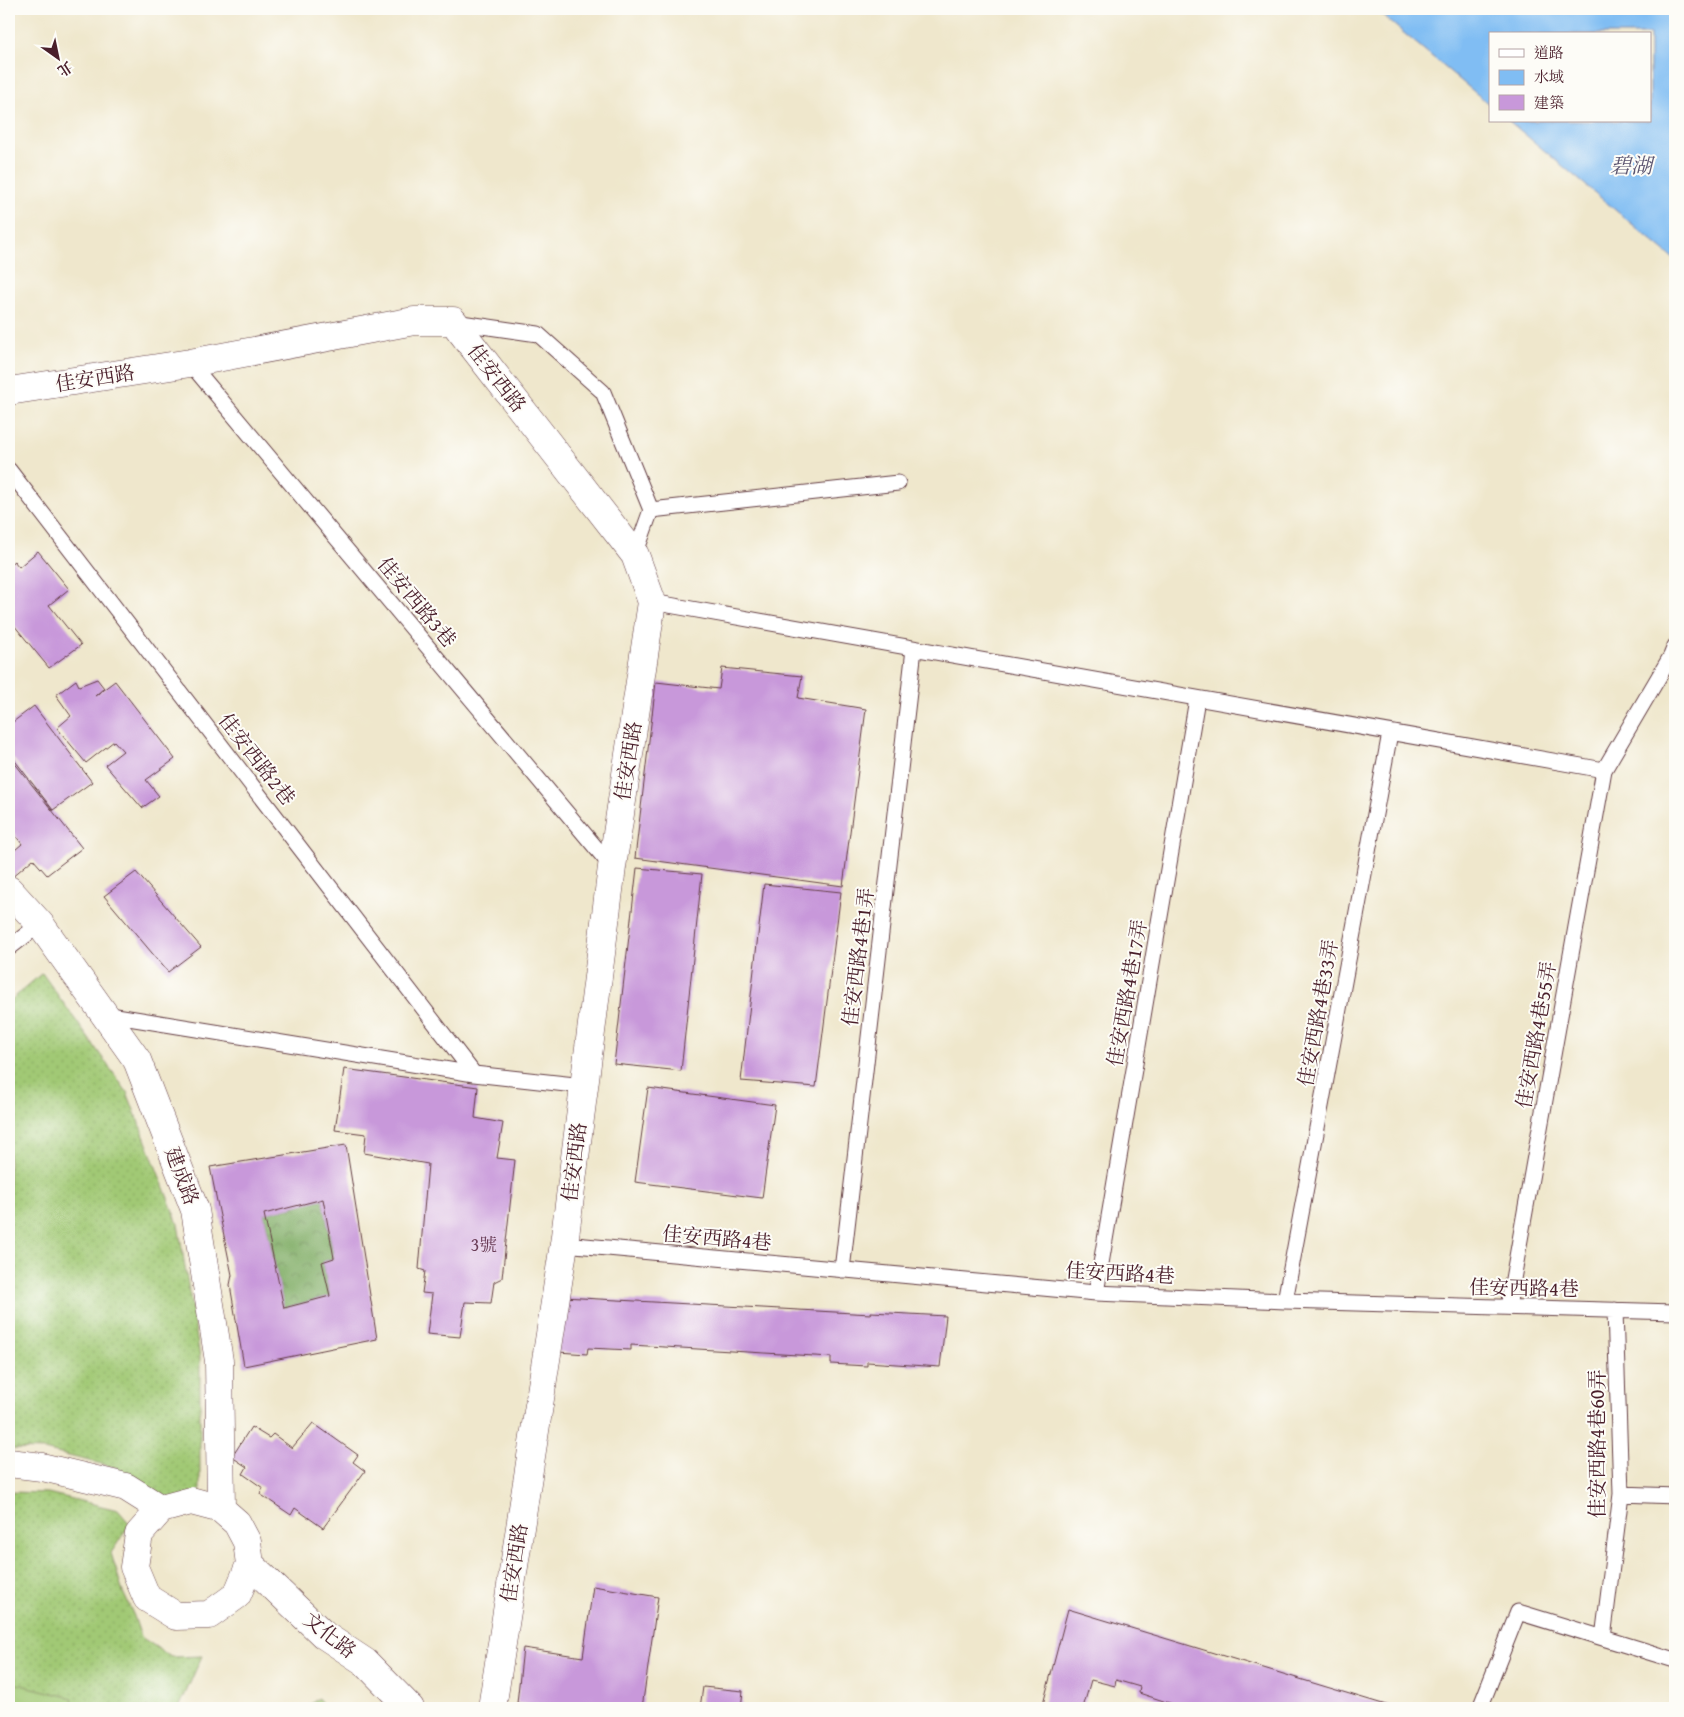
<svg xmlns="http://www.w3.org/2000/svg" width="1684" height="1717" font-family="'Gentium Book Plus','Noto Serif TC',serif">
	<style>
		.grass { fill: url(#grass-dots); stroke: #767450 }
		.forest { fill: url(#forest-crowns); stroke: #656648 }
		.garden { fill: #a1c974; stroke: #767450 }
		.water { fill: #80bdf3; stroke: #656e8f }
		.building { fill: #c898da; fill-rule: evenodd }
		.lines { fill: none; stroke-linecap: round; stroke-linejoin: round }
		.service-casing { stroke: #633d43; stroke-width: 17 }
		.minor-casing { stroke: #633d43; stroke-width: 29 }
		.service { stroke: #fff; stroke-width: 15 }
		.minor { stroke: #fff; stroke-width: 28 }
		.labels { text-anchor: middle; stroke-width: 4; stroke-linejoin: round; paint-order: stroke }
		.number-label { font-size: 18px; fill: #6a3d57 }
		.street-label { font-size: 20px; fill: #4a1f2b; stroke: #fdfcf7 }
		.water-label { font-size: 21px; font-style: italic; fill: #5d5671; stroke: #fdfcf7 }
	</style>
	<defs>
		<pattern id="grass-dots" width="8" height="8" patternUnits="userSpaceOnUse" patternTransform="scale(1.25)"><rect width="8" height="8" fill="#a1c974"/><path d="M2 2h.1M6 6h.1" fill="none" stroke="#8cac65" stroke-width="1.8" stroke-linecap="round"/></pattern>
		<pattern id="forest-crowns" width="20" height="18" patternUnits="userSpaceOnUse" patternTransform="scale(1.25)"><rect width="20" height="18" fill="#80ad66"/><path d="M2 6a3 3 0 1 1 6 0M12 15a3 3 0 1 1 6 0" fill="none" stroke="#6b8c54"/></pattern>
	</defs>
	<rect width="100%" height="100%" fill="#fdfcf7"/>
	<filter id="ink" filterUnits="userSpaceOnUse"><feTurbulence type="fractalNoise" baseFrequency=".02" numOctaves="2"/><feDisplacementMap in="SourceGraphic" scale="10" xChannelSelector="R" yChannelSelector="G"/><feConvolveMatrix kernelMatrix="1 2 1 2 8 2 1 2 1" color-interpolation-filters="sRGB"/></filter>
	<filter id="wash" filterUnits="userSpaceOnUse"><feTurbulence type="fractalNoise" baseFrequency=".0096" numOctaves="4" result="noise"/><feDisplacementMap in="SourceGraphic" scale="20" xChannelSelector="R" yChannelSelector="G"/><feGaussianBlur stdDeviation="1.12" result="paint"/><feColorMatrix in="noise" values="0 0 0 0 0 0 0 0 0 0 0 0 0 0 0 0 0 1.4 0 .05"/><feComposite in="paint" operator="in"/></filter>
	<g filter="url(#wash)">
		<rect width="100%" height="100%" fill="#efe7cc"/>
		<path class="grass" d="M42 973 127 1092 178 1224 200 1357V1503H147L118 1468 44 1450 9 1449V1002Z
			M9 1492 48 1493 118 1510 130 1524 111 1553 123 1592 134 1616 141 1637 171 1657 202 1656 179 1708H9Z"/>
		<path class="forest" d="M323 1199 334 1258 322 1262 330 1296 284 1308 264 1214Z"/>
		<path class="garden" d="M9 1682 73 1698 70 1708H9Z
			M318 1698 326 1708H306Z"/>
		<path class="water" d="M1375 9H1675V260L1509 121H1650V34H1490V105Z"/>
		<g id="blocks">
			<path class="building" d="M38 551 69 589 49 605 81 645 49 668 9 619V565L14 561 19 567Z
				M722 668 802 676 798 698 866 709 843 886 635 858 656 682 719 689Z
				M97 679 104 688 95 696 115 681 175 759 146 780 159 796 142 808 105 765 123 751 114 741 86 763 57 728 71 716 56 695 76 680 79 686Z
				M34 706 92 782 53 810 9 753V725Z
				M9 756 82 848 47 875 33 859 10 879 9 878V855L22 844 9 827Z
				M637 868 702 874 681 1071 614 1064Z
				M136 872 201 947 168 972 104 896Z
				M764 884 841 892 816 1087 741 1081Z
				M344 1069 478 1087 475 1118 503 1123 497 1158 515 1160 502 1278 494 1282 491 1303 465 1302 460 1337 427 1334 432 1294 422 1293 425 1271 419 1269 428 1164 364 1153 366 1134 335 1130Z
				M648 1088 775 1105 762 1198 635 1182Z
				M346 1145 377 1339 244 1366 230 1285 232 1275 210 1167ZM323 1199 334 1258 322 1262 330 1296 284 1308 264 1214Z
				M563 1297 871 1314V1312L946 1316 940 1367 867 1362V1366L831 1364V1357L631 1345V1350L588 1348 587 1354 558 1352Z
				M313 1423 358 1455 353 1462 365 1471 323 1528 295 1508 291 1515 260 1494 263 1488 243 1474 247 1467 232 1457 251 1427 269 1438 273 1434 292 1448Z
				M593 1586 658 1597 642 1708H548L517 1703 523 1648 583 1657Z
				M1068 1609 1396 1708H1185L1139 1693 1140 1687 1116 1680 1115 1686 1091 1680 1083 1708H1042Z
				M703 1687 743 1691 741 1708H700Z"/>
		</g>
	</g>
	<g filter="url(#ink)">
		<use href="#blocks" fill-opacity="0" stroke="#633d43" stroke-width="1"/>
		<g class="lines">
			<g class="service-casing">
				<path id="service" d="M454 322 538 334 603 392 651 510 635 555
					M190 363 612 867
					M9 470 474 1074
					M651 510 898 483
					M652 602 1604 770
					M9 948 40 924
					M104 1014 474 1074 584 1086
					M564 1244 1096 1293 1285 1301 1675 1312
					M842 1270 914 649
					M1096 1293 1197 699
					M1285 1301 1390 733
					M1508 1307 1604 770 1671 656 1675 646
					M1621 1494 1675 1496
					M1603 1638 1621 1494 1615 1310
					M1480 1708 1518 1612 1675 1660"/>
			</g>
			<g class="minor-casing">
				<path id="minor" d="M9 391 190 363 414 321H453L635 555 652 602 612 867 564 1244 492 1708
					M9 890 40 924 137 1060 195 1210 219 1361 221 1509
					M9 1463 42 1467 126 1487 161 1509 191 1501 221 1509 237 1523 247 1542 250 1564 237 1595 209 1615 176 1616 147 1598 134 1567 139 1534 161 1509
					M250 1564 324 1635 365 1662 410 1708"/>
			</g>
			<use href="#service" class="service"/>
			<use href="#minor" class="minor"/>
		</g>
	</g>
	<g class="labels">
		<g class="number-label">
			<text x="484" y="1251">3號</text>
		</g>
		<g class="street-label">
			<text transform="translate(95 378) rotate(-9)" y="7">佳安西路</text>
			<text transform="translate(497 378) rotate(52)" y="7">佳安西路</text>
			<text transform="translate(417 602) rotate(50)" y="7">佳安西路3巷</text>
			<text transform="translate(257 759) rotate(52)" y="7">佳安西路2巷</text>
			<text transform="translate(628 761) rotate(-81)" y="7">佳安西路</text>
			<text transform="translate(858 957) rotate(-83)" y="7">佳安西路4巷1弄</text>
			<text transform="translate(1127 993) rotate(-80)" y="7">佳安西路4巷17弄</text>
			<text transform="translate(1318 1013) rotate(-80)" y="7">佳安西路4巷33弄</text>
			<text transform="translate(1536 1035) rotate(-80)" y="7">佳安西路4巷55弄</text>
			<text transform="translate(574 1162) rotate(-83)" y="7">佳安西路</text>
			<text transform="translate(182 1176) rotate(69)" y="7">建成路</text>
			<text transform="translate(717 1238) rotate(5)" y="7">佳安西路4巷</text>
			<text transform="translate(1120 1273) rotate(3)" y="7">佳安西路4巷</text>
			<text transform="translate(1524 1288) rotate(1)" y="7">佳安西路4巷</text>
			<text transform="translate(1597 1444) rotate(-90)" y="7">佳安西路4巷60弄</text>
			<text transform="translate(514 1563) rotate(-81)" y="7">佳安西路</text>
			<text transform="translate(330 1635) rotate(38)" y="7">文化路</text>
		</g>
		<g class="water-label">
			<text x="1631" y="173">碧湖</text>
		</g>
	</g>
	<rect width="1684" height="1717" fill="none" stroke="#fdfcf7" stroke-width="30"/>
	<rect x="1489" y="32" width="162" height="90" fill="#fdfcf7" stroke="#b5a4a5"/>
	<rect x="1499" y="49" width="25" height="8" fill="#ffffff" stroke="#b5a4a5"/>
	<text x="1534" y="58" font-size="15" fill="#4a1f2b">道路</text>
	<rect x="1499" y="70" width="25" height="15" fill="#80bdf3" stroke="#b5a4a5"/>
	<text x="1534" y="82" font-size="15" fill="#4a1f2b">水域</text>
	<rect x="1499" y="95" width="25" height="15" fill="#c898da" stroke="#b5a4a5"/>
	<text x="1534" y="108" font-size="15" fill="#4a1f2b">建築</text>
	<g transform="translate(58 58) rotate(147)" stroke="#fdfcf7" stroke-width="4" paint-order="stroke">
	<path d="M0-4L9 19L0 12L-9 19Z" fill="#4a1f2b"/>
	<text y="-8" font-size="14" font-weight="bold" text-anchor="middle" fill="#4a1f2b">北</text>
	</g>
</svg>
